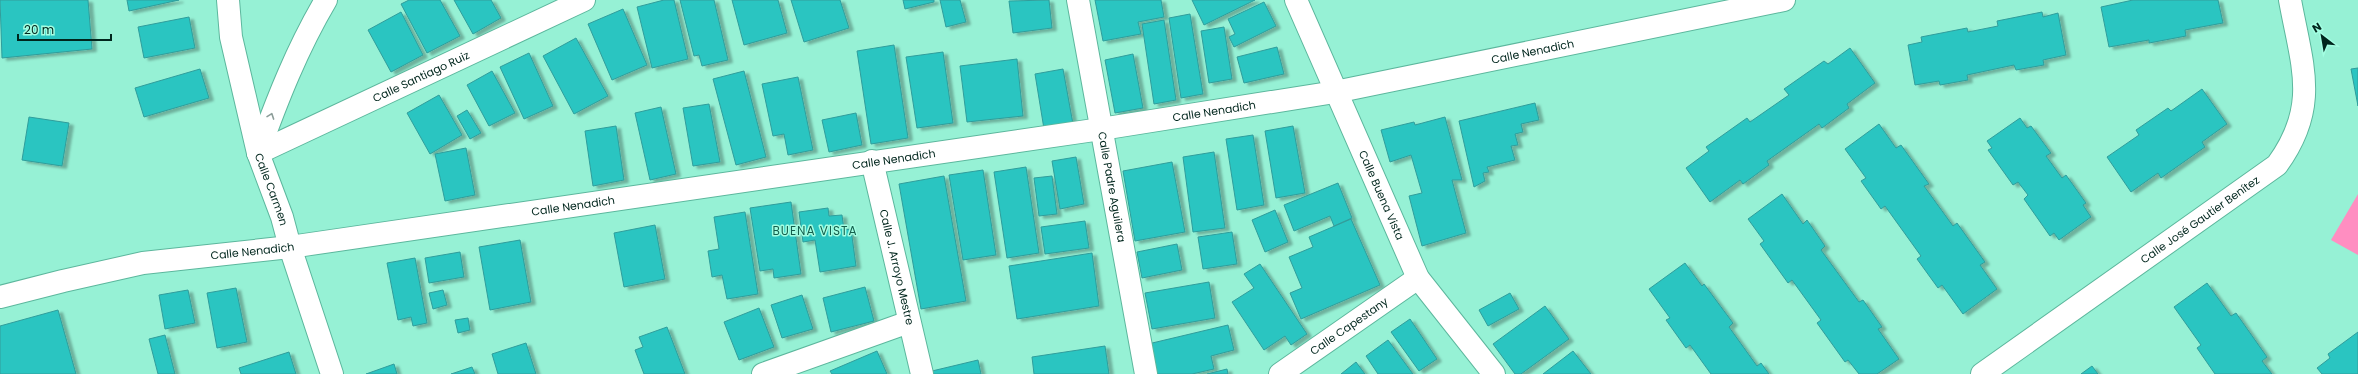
<svg xmlns="http://www.w3.org/2000/svg" width="2358" height="374" font-family="Poppins,sans-serif">
	<style>
		.green { fill: #ff8ec1 }
		.building { fill: #2ac5c1; stroke: #309d9b; filter: url(#shadow) }
		.lines { fill: none; stroke-linecap: round; stroke-linejoin: round }
		.minor-casing { stroke: #5cb79d; stroke-width: 24 }
		.minor { stroke: #fff; stroke-width: 22 }
		.oneway { stroke: #8c9d99 }
		.labels { text-anchor: middle; stroke-width: 3; stroke-linejoin: round; paint-order: stroke }
		.street-label { font-size: 11px; fill: #00261d; stroke: #a3fee2 }
		.neighbourhood-label { font-size: 12px; letter-spacing: 1px; fill: #145f4d; stroke: #a3fee2 }
	</style>
	<defs>
		<filter id="shadow"><feDropShadow dx="4.5" dy="2.5" stdDeviation="1" flood-color="#0004"/></filter>
	</defs>
	<rect width="100%" height="100%" fill="#96f1d5"/>
	<path class="green" d="M2358 194V255L2331 240Z"/>
	<path class="building" d="M0 0H88L92 49 2 58Z
		M127 0H179L129 11Z
		M409 0H440L460 36 427 53 401 4Z
		M454 0H491L501 18 473 34Z
		M664 0H674L688 59 652 68 637 7Z
		M680 0H714L728 60 702 66 699 55 694 56Z
		M732 0H778L787 33 744 45Z
		M791 0H840L849 28 804 42Z
		M903 0H934V2L905 9Z
		M940 0H960L966 22 946 27Z
		M1049 0 1052 28 1013 33 1009 1Z
		M1095 0H1161L1164 17 1138 22 1141 34 1103 41Z
		M1192 0H1255L1204 25Z
		M2133 0H2218L2223 23 2185 30 2186 36 2149 43V40L2109 47 2101 7Z
		M1264 2 1276 26 1234 47 1229 37 1235 34 1228 19Z
		M623 9 647 65 612 80 588 24Z
		M401 12 423 55 391 72 368 30Z
		M2042 12 2043 17 2058 13 2066 55 2043 60 2044 65 2016 70 2014 65 1967 75 1968 80 1940 85 1939 81 1915 85 1908 45 1922 42 1921 37 1967 28 1968 32 1998 26 1997 21Z
		M1190 14 1203 94 1181 98 1169 18Z
		M189 17 195 48 144 58 138 27Z
		M1164 20 1176 100 1154 104 1142 24Z
		M1224 27 1232 79 1209 83 1201 31Z
		M576 38 608 96 574 114 543 56Z
		M894 45 908 138 871 144 857 51Z
		M1277 47 1284 74 1244 83 1237 57Z
		M1850 48 1875 83 1847 104 1849 108 1822 128 1819 124 1767 161 1769 165 1743 184 1740 180 1710 202 1686 168 1709 151 1706 147 1747 118 1750 122 1789 95 1784 89 1824 61 1828 64Z
		M943 52 953 123 917 128 906 57Z
		M529 53 553 106 524 119 500 67Z
		M1133 54 1143 108 1115 113 1105 60Z
		M1017 59 1023 116 967 122 960 66Z
		M2358 68V106L2351 69Z
		M200 69 209 98 144 117 135 88Z
		M1063 69 1073 124 1044 129 1035 74Z
		M492 71 515 113 489 126 467 85Z
		M744 71 766 157 736 165 713 79Z
		M798 77 813 150 788 155 784 134 773 136 762 84Z
		M2202 89 2227 124 2202 142 2205 147 2161 178 2158 173 2131 192 2107 157 2139 135 2136 130 2168 108 2171 111Z
		M439 95 462 135 430 154 407 113Z
		M1535 103 1539 120 1521 124 1523 132 1515 134 1518 145 1511 146 1515 160 1487 167 1489 172 1483 173 1485 181 1474 187 1459 121Z
		M709 104 720 162 693 166 683 108Z
		M661 107 676 174 650 180 635 113Z
		M467 110 481 133 470 139 457 116Z
		M856 113 862 145 829 152 822 120Z
		M29 117 69 123 62 166 22 160Z
		M1445 117 1462 180H1452L1466 233 1422 246 1409 196 1422 193 1411 155 1390 162 1381 130 1414 122 1415 125Z
		M2020 118 2027 128 2031 126 2051 153 2046 156 2062 178 2066 175 2086 203 2083 205 2091 217 2059 240 2054 233 2050 236 2024 199 2028 195 2018 182 2013 185 1988 150 1992 148 1987 141Z
		M1879 124 1896 148 1901 145 1929 184 1924 186 1953 226 1957 223 1985 262 1980 265 1997 289 1963 314 1942 285 1938 288 1917 259 1921 256 1885 206 1881 209 1861 181 1866 178 1845 149Z
		M616 126 624 180 593 186 585 131Z
		M1293 126 1305 193 1276 198 1265 131Z
		M1253 135 1264 205 1237 210 1226 139Z
		M466 148 475 195 445 201 435 154Z
		M1214 152 1225 228 1193 232 1183 157Z
		M1076 157 1084 204 1060 209 1052 161Z
		M1172 162 1185 232 1135 241 1123 171Z
		M1026 167 1039 253 1007 258 994 172Z
		M983 170 996 255 963 260 949 175Z
		M944 176 966 301 921 309 899 184Z
		M1052 176 1057 214 1039 216 1034 178Z
		M1338 183 1352 218 1334 226 1330 216 1294 231 1284 205Z
		M1782 194 1803 224 1807 220 1825 246 1821 250 1859 302 1863 300 1882 327 1878 329 1899 359 1877 374H1859L1848 360 1845 362 1817 323 1821 320 1792 280 1788 283 1760 244 1764 241 1748 219Z
		M791 202 801 274 774 278 773 269 760 271 750 208Z
		M828 208 829 216 842 215 844 230 851 229 856 266 820 272 815 240 803 242 799 212Z
		M1275 210 1288 242 1265 252 1252 220Z
		M745 212 758 294 727 299 722 275 712 277 708 251 719 249 714 217Z
		M1351 219 1380 285 1301 319 1290 293 1302 288 1289 257 1313 247 1309 237Z
		M1085 221 1089 248 1045 254 1041 227Z
		M655 225 665 279 624 287 614 233Z
		M1232 232 1237 264 1203 269 1198 237Z
		M520 240 531 302 490 310 479 247Z
		M1177 244 1182 270 1142 278 1137 252Z
		M460 252 464 277 429 283 425 258Z
		M1092 253 1099 306 1017 319 1009 266Z
		M415 258 427 323 413 326 411 317 398 320 387 263Z
		M1685 263 1702 286 1704 284 1733 323 1729 327 1757 366 1761 363 1769 374H1711L1690 345 1686 348 1666 320 1670 318 1649 289Z
		M1260 264 1307 334 1291 345 1285 336 1264 350 1232 302 1254 288 1244 274Z
		M1209 282 1215 318 1152 329 1145 293Z
		M2207 283 2231 316 2236 313 2267 357 2262 361 2272 374H2215L2197 348 2201 345 2174 307Z
		M865 287 874 321 831 332 823 298Z
		M236 288 247 342 217 348 207 293Z
		M188 290 195 323 165 329 159 295Z
		M443 290 447 305 433 309 429 293Z
		M1510 293 1519 309 1488 326 1479 310Z
		M802 295 813 329 782 338 771 305Z
		M1545 306 1569 339 1521 374H1515L1493 344Z
		M759 308 774 347 739 360 724 322Z
		M58 310 76 374H0V326Z
		M468 318 470 330 458 333 455 320Z
		M1410 319 1437 359 1419 371 1391 332Z
		M1228 325 1234 350 1211 356 1214 369 1192 374H1155L1148 344Z
		M667 327 685 374H644L635 350 643 347 639 337Z
		M2358 332V374H2322L2317 368 2330 358 2328 354Z
		M165 335 175 374H158L149 339Z
		M1388 340 1413 374H1378L1366 356Z
		M526 343 536 374H498L492 354Z
		M1105 346 1109 374H1034L1032 357Z
		M877 351 887 374H832L830 371Z
		M1573 351 1591 374H1543Z
		M289 352 296 374H241L239 368Z
		M978 360 981 374H932V371Z
		M1356 362 1365 374H1341Z
		M394 364 397 374H366Z
		M2092 366 2098 374H2081Z
		M472 367 475 374H451Z
		M1227 369 1228 374H1207Z"/>
	<g class="lines">
		<g class="minor-casing">
			<g id="minor">
				<path id="s1" d="M228 0 231 37 258 153 282 217 290 247 332 374"/>
				<path id="s2" d="M1078 0 1146 374"/>
				<path id="s3" d="M1296 0 1418 278 1494 374"/>
				<path id="s4" d="M258 153 584 0"/>
				<path d="M258 153C277 100 297 49 326 0"/>
				<path id="s5" d="M872 161 922 374"/>
				<path id="s6" d="M0 297 63 281 143 263 290 247 1101 129 1335 92 1784 0"/>
				<path d="M763 374 909 322"/>
				<path id="s7" d="M1280 374 1418 278"/>
				<path id="s8" d="M1982 374 2277 165C2320 106 2302 66 2290 0"/>
			</g>
		</g>
		<use href="#minor" class="minor"/>
	</g>
	<defs><path id="oneway-chevron" d="M-2-3.5L2.5 0L-2 3.5" fill="none" stroke-width="1.6" stroke-linecap="round" stroke-linejoin="round"/></defs>
	<use class="oneway" href="#oneway-chevron" transform="translate(271 116) rotate(-70)"/>
	<g class="labels">
		<g class="street-label">
			<text dy="4" stroke="none"><textPath href="#s6" startOffset="1553">Calle Nenadich</textPath></text>
			<text dy="4" stroke="none"><textPath href="#s4" startOffset="180">Calle Santiago Ruiz</textPath></text>
			<text dy="4" stroke="none"><textPath href="#s6" startOffset="1229">Calle Nenadich</textPath></text>
			<text dy="4" stroke="none"><textPath href="#s6" startOffset="905">Calle Nenadich</textPath></text>
			<text dy="4" stroke="none"><textPath href="#s2" startOffset="190">Calle Padre Aguilera</textPath></text>
			<text dy="4" stroke="none"><textPath href="#s1" startOffset="195">Calle Carmen</textPath></text>
			<text dy="4" stroke="none"><textPath href="#s3" startOffset="213">Calle Buena Vista</textPath></text>
			<text dy="4" stroke="none"><textPath href="#s6" startOffset="581">Calle Nenadich</textPath></text>
			<text dy="4" stroke="none"><textPath href="#s8" startOffset="267">Calle José Gautier Benítez</textPath></text>
			<text dy="4" stroke="none"><textPath href="#s6" startOffset="257">Calle Nenadich</textPath></text>
			<text dy="4" stroke="none"><textPath href="#s5" startOffset="109">Calle J. Arroyo Mestre</textPath></text>
			<text dy="4" stroke="none"><textPath href="#s7" startOffset="84">Calle Capestany</textPath></text>
		</g>
		<g class="neighbourhood-label">
			<text x="815" y="235">BUENA VISTA</text>
		</g>
	</g>
	<g transform="translate(2322 36) rotate(329)" stroke="#a3fee2" stroke-width="3" paint-order="stroke">
	<path d="M0-3L7 15L0 10L-7 15Z" fill="#00261d"/>
	<text y="-6" font-size="11" font-weight="bold" text-anchor="middle" fill="#00261d">N</text>
	</g>
	<path d="M18 34v6h93v-6" fill="none" stroke="#00261d" stroke-width="2"/>
	<text x="24" y="34" font-size="12" fill="#00261d" stroke="#a3fee2" stroke-width="3" paint-order="stroke">20 m</text>
</svg>
